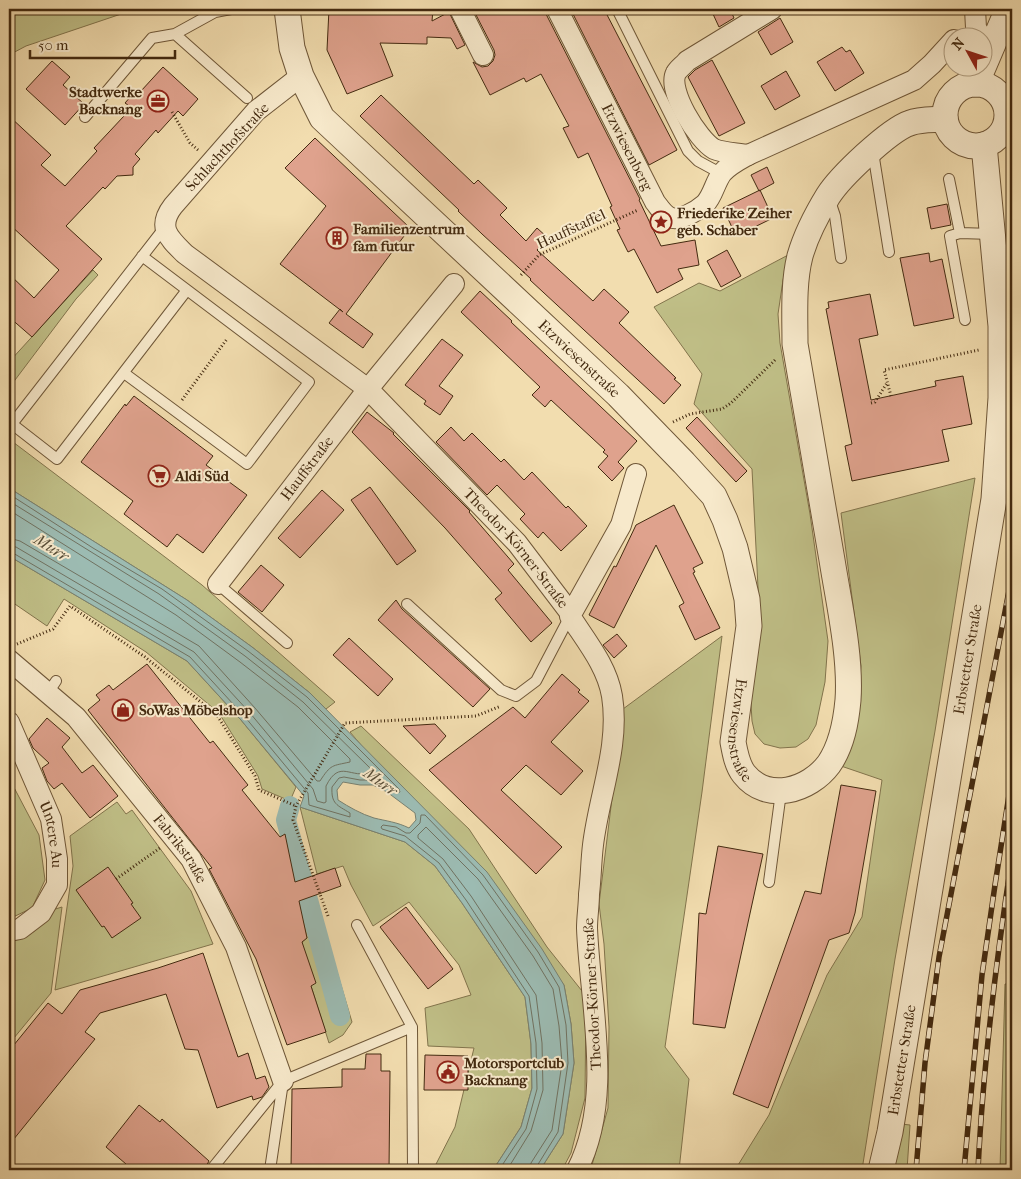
<svg xmlns="http://www.w3.org/2000/svg" width="1021" height="1179" font-family="'IM FELL French Canon',serif">
	<style>
		.green { fill: #c0bf87; stroke: #82744c }
		.water { fill: #9cbbb2; stroke: #788171; fill-rule: evenodd }
		.lines { fill: none; stroke-linecap: round; stroke-linejoin: round }
		.shore { stroke: #707261; stroke-width: 1 }
		.canal { stroke: #9cbbb2; stroke-width: 20 }
		.building { fill: #dfa28d; stroke: #432a10 }
		.service-casing { stroke: #6f5738; stroke-width: 12 }
		.minor-casing { stroke: #6f5738; stroke-width: 22 }
		.tertiary-casing { stroke: #6f5738; stroke-width: 27 }
		.path { stroke: #432a10; stroke-width: 3; stroke-dasharray: 1 2.5; stroke-linecap: butt }
		.service { stroke: #f7e9cb; stroke-width: 10 }
		.minor { stroke: #f7e9cb; stroke-width: 20 }
		.tertiary { stroke: #f7e9cb; stroke-width: 25 }
		.rail-casing { stroke: #432a10; stroke-width: 5.5 }
		.rail { stroke: #f7e9cb; stroke-width: 4; stroke-dasharray: 11; stroke-linecap: butt }
		.labels { text-anchor: middle; stroke-width: 4; stroke-linejoin: round; paint-order: stroke }
		.poi-label { font-size: 15px; font-weight: bold; fill: #432a10; stroke: #f7e9cb; text-anchor: start }
		.street-label { font-size: 15px; fill: #432a10; stroke: #f7e9cb }
		.water-label { font-size: 16px; font-style: italic; fill: #594e38; stroke: #f7e9cb }
	</style>
	<rect width="100%" height="100%" fill="#f2ddaf"/>
	<filter id="stains"><feTurbulence type="fractalNoise" baseFrequency=".004" numOctaves="4"/><feColorMatrix values="0 0 0 0 .2 0 0 0 0 .09 0 0 0 0 .02 0 0 0 .5 -.17"/></filter>
	<radialGradient id="worn" r=".72"><stop offset=".6" stop-color="#630" stop-opacity="0"/><stop offset="1" stop-color="#630" stop-opacity=".3"/></radialGradient>
	<path class="green" d="M23 9H136L26 46 9 55V16Z
		M790 254 783 280 778 314 780 343 810 514 828 641 825 682 816 725 808 739 796 747 780 748 764 744 755 734 752 721 751 704 759 607 752 469 694 404 702 374 654 307 699 283 720 291Z
		M93 270 98 275 76 299 9 388V362Z
		M9 439 202 585 335 702 326 709 310 693 252 647 187 600 9 488Z
		M975 478 935 731 895 959 862 1170H735L769 1115 827 975 862 917 882 780 841 766 855 730 861 666 841 513Z
		M9 556 187 661 241 720 296 787 290 801 262 789 258 776 219 713 146 652 64 599 47 626 9 600Z
		M722 636 702 792 665 1047 689 1079 679 1170H589L592 1165 608 1108 609 1027 604 944 599 904 623 709Z
		M361 726 469 829 547 947 586 996 585 1098 571 1153 562 1170H540L563 1134 574 1063 571 1024 564 985 350 732Z
		M9 778 39 835 45 880 32 908 9 919Z
		M117 802 126 814 132 810 191 891 213 944 55 990 73 866 70 836Z
		M300 807 405 842 435 866 462 903 525 997 531 1044 532 1088 521 1127 493 1170H433L455 1127 474 1048 428 1046 425 1008 471 995 459 965 409 902 373 926 351 885 343 866 317 874Z
		M292 821 352 1022 343 1035 329 1043 311 986 302 942 307 938 282 824Z
		M62 907 51 993 9 1044V941C28 940 43 926 52 910Z
		M1005 984H1012V1170H1000Z
		M901 1124 910 1125 907 1170H894Z"/>
	<path class="water" d="M9 488 187 600 252 647 310 693 487 872 542 949 564 985 571 1024 574 1063 563 1134 540 1170H493L521 1127 532 1088 531 1044 525 997 462 903 435 866 405 842 300 807 304 796 241 720 187 661 9 556ZM343 782 360 785H373L387 792 415 813 416 820 409 828C397 822 386 821 374 818 361 814 349 807 338 800L337 790Z"/>
	<g class="lines">
		<path class="shore" d="M9 494 93 548 162 589 248 651 307 697 399 789 400 792 396 793 374 780H360L344 777 339 778 332 787C331 804 337 805 350 813V817L309 805 308 793 245 717 190 657 13 553 9 552
			M9 501 159 594 245 656 303 702 371 769V772C351 780 340 758 326 786V802L324 803 317 801 313 789 250 713 194 652 16 547 9 546
			M9 510 176 615 240 662 298 707 350 759V762C332 766 331 764 320 781H317L255 708 199 646 20 541 9 538
			M499 1170 526 1129 537 1089 536 1043 529 996 466 900 439 863 405 836 382 829 381 827 383 825 396 827 406 833H410L420 823 421 815H425L483 875 538 952 559 987 566 1025 568 1063 558 1132 537 1166 536 1170
			M507 1170 531 1131 543 1090 542 1043 536 995 471 896 443 859 418 838V835L426 827 478 879 533 956 553 989 559 1026 562 1063 552 1130 531 1163 530 1170"/>
		<path class="canal" d="M290 806 286 820 340 1016"/>
	</g>
	<path class="building" d="M329 9H433L432 21 449 12 465 45 457 49 451 38 427 37V44L380 43 393 76 347 94 327 50Z
		M473 9H545L546 14 640 199 639 200 661 246 695 240 699 265 678 269 683 279 657 293 634 249 628 252 617 230 620 229 610 207 612 206 588 153 578 158 563 128 569 126 541 74 526 82 524 78 490 95 473 62 482 67 488 66 493 61 495 55 494 50Z
		M582 9H604L677 150 649 165 573 14Z
		M724 9H730L734 18 719 27 713 14Z
		M780 18 793 42 771 55 758 32Z
		M842 47 846 52 850 50 864 73 835 91 817 62Z
		M712 60 745 123 719 136 688 77 695 70Z
		M52 61 70 77 63 85 84 104 65 125 26 89Z
		M163 67 198 99 183 116 178 111 158 133 156 130 135 154 140 159 133 167V175L117 176 105 189 103 187 66 226 102 259 32 337 9 317V274L34 298 59 270 9 224V116L51 155 41 165 65 186 97 151 94 148 124 116 121 113 128 105 125 103 138 88 141 91Z
		M786 71 800 96 775 110 761 86Z
		M381 95 474 184 478 180 507 208 500 215 526 241 537 228 548 238 537 250 593 301 604 289 629 312 619 323 676 378 674 379 681 385 664 404 530 280 531 279 482 234 458 211 459 210 360 116Z
		M315 138 410 228 346 314 373 334 363 348 329 323 340 309 343 312 280 264 326 206 285 168Z
		M767 167 774 183 759 191 751 175Z
		M760 190 773 218 736 236 723 208Z
		M947 204 951 225 931 229 927 208Z
		M727 250 741 276 721 287 707 261Z
		M929 253 930 262 942 259 954 318 914 326 900 258Z
		M480 291 512 321 511 322 637 441 618 462 624 468 612 481 598 467 608 456 603 452 605 450 551 400 545 407 532 395 540 387 461 312Z
		M870 294 878 335 859 339 871 400 936 386 935 381 963 376 972 424 942 430 949 461 852 481 845 446 852 444 826 309 829 308 828 302Z
		M442 339 463 355 439 386 453 396 440 415 424 404 426 401 405 385Z
		M134 396 213 456 206 465 247 495 203 553 177 534 167 547 124 514 133 501 81 462 125 404 126 406Z
		M367 412 394 433 393 434 470 511 469 512 514 564 508 570 552 623 531 642 495 599 502 593 445 528 352 432Z
		M697 417 747 471 736 482 686 428Z
		M451 427 464 441 472 433 501 462 504 459 524 480 532 472 566 508 568 506 587 526 561 551 543 532 538 538 520 519 525 514 497 485 487 495 436 442Z
		M370 487 416 551 397 565 351 500Z
		M322 490 344 510 300 558 278 538Z
		M674 505 703 563 693 568 695 572 693 573 720 628 695 640 679 606 684 603 656 545 614 628 589 615 614 566 616 567 636 525Z
		M261 565 284 585 262 612 238 592Z
		M396 600 402 609 490 689 473 707 378 620Z
		M617 634 627 646 614 658 603 645Z
		M349 638 393 679 378 696 333 655Z
		M147 664 210 743 213 741 248 785 242 790 280 837 285 834 295 882 335 868 341 886 299 901 307 938 302 942 316 983 311 986 326 1032 287 1045 256 959 209 869 212 868 88 710 100 700 96 695 109 685 113 690Z
		M562 674 580 690 578 692 589 701 551 742 583 771 561 795 526 765 501 790 562 847 536 874 429 770 513 707 525 718Z
		M47 718 70 738 62 747 82 773 93 765 118 796 90 818 62 783 54 789 47 781 42 768 49 763 33 748 29 739Z
		M435 724 446 736 430 754 403 726Z
		M841 785 876 791 855 913 849 933 829 940 768 1108 733 1094 805 891 821 894Z
		M718 846 763 854 725 1028 693 1024 699 913 706 914Z
		M108 867 133 903 131 904 141 918 112 938 104 926 102 927 76 890Z
		M406 907 453 969 428 989 380 927Z
		M203 953 238 1057 248 1053 256 1079 265 1076 269 1087 262 1097 253 1100 252 1096 217 1108 198 1050 185 1049 166 994 100 1013 85 1032 95 1039 9 1145V1051L48 1003 62 1014 80 990 158 968Z
		M366 1054H381V1071H390L389 1170H291L292 1089 342 1087V1069H365Z
		M425 1055 468 1056V1090H424Z
		M139 1105 160 1122 162 1119 209 1161 204 1170H121L126 1164 106 1147Z"/>
	<g class="lines">
		<g class="service-casing">
			<path id="service" d="M231 9 215 12 175 34 247 98
				M617 9 688 151 698 161 722 174
				M85 117 152 38 175 34
				M873 152 889 252
				M949 179 960 233 950 236 965 320
				M829 198 835 216 841 258
				M165 227 12 424 57 459 187 290
				M960 233 992 234
				M124 373 247 464 309 382 142 256
				M218 584 287 643
				M407 604 501 690 516 696 536 681 570 616
				M48 693 56 681
				M769 882 781 792
				M357 925 412 1027 413 1170
				M211 1170 283 1081 412 1027
				M270 1170 283 1082"/>
		</g>
		<g class="minor-casing">
			<g id="minor">
				<path d="M460 9 483 55"/>
				<path id="s1" d="M557 9 655 202C659 207 663 214 669 217 679 222 697 211 705 204 713 196 715 182 722 173 729 165 739 160 748 155L914 80 932 64 954 40"/>
				<path d="M975 9 976 28 982 38"/>
				<path id="s2" d="M301 76 256 111 173 206C156 228 170 239 185 254L368 389 517 543 571 614"/>
				<path d="M748 155C738 153 723 153 714 149 698 140 667 90 676 73 678 69 684 65 687 61L772 9"/>
				<path id="s3" d="M218 584 368 389 454 284"/>
				<path id="s4" d="M9 660 76 717 191 859 236 947 283 1081"/>
				<path id="s5" d="M9 722 51 819 57 859V885L41 913 20 929 9 931"/>
				<path d="M577 1170C614 1098 590 1005 587 928 587 917 589 905 589 894 591 878 591 861 593 845 599 795 620 746 612 696 607 666 586 641 570 616L621 525 636 474"/>
			</g>
		</g>
		<g class="tertiary-casing">
			<g id="tertiary">
				<path id="s6" d="M287 9 292 48 301 76 322 118 618 395 684 463 714 496 725 520 735 548 747 599 749 626 733 742C735 753 737 765 744 774 767 803 809 791 829 764 842 745 846 722 848 700 851 656 839 604 832 560 820 488 807 416 795 344 795 316 793 283 800 256 806 235 817 214 828 196 840 177 889 130 910 123 920 119 934 120 945 119"/>
				<circle cx="976" cy="115" r="31"/>
				<path d="M976 84 1008 9"/>
				<path id="s7" d="M881 1170 890 1132 994 499 1001 398V326L984 145"/>
			</g>
		</g>
		<path class="path" d="M172 112 190 143 198 150
			M1010 174 1012 162
			M521 275 539 255 638 210
			M891 396 884 370 979 350
			M182 400 227 339
			M871 403 875 402 887 383
			M673 422 690 414 722 409 731 403 775 360
			M17 644 53 629 70 606 145 657 217 715 255 776 259 790 296 806
			M116 879 160 848
			M328 916 293 820 296 806 345 723 476 716 501 706"/>
		<use href="#service" class="service"/>
		<use href="#minor" class="minor"/>
		<use href="#tertiary" class="tertiary"/>
		<g class="rail-casing">
			<path id="rail" d="M916 1170 925 1063 939 957 1012 575
				M964 1170 982 975 995 885 1012 776
				M978 1170C983 1065 996 961 1012 857"/>
		</g>
		<use href="#rail" class="rail"/>
	</g>
	<defs>
		<g id="office-ring" transform="scale(1.125)"><circle r="9.5" fill="#f7e9cb" stroke="#8f2418" stroke-width="1.5"/><path d="M-6-3h4V-5.5h4V-3h4V5H-6ZM-1-4.5V-3h2v-1.5ZM-6 0V1H6V0Z" fill="#8f2418"/></g>
		<g id="sight-ring" transform="scale(1.125)"><circle r="9.5" fill="#f7e9cb" stroke="#8f2418" stroke-width="1.5"/><path d="M0-6L1.8-2.2L6-1.7L2.9 1.2L3.7 5.4L0 3.3L-3.7 5.4L-2.9 1.2L-6-1.7L-1.8-2.2Z" fill="#8f2418"/></g>
		<g id="building-ring" transform="scale(1.125)"><circle r="9.5" fill="#f7e9cb" stroke="#8f2418" stroke-width="1.5"/><path d="M-4-6H4V6H1V3H-1V6H-4ZM-2.5-4.3h1.7v1.8h-1.7ZM.8-4.3h1.7v1.8H.8ZM-2.5-1h1.7V.8h-1.7ZM.8-1h1.7V.8H.8Z" fill="#8f2418"/></g>
		<g id="supermarket-ring" transform="scale(1.125)"><circle r="9.5" fill="#f7e9cb" stroke="#8f2418" stroke-width="1.5"/><path d="M-6-5.5h2.5l.6 2H6L4.5 2H-2.5L-4.4-4H-6ZM-1.5 3.2a1.3 1.3 0 1 0 .1 0ZM3 3.2a1.3 1.3 0 1 0 .1 0Z" fill="#8f2418"/></g>
		<g id="shop-ring" transform="scale(1.125)"><circle r="9.5" fill="#f7e9cb" stroke="#8f2418" stroke-width="1.5"/><path d="M-5-2.5h2.3a2.7 3.5 0 0 1 5.4 0H5L5.5 6h-11ZM-1.5-2.5h3a1.5 2.3 0 0 0-3 0Z" fill="#8f2418"/></g>
		<g id="civic-ring" transform="scale(1.125)"><circle r="9.5" fill="#f7e9cb" stroke="#8f2418" stroke-width="1.5"/><path d="M-.6-6.5H3V-4.5H.6V-3L4-1V1h2V6H-6V1h2V-1L-.6-3ZM-1.2 2.5V6h2.4V2.5Z" fill="#8f2418"/></g>
	</defs>
	<g fill-rule="evenodd">
		<use href="#office-ring" x="158" y="101"/>
		<use href="#sight-ring" x="661" y="222"/>
		<use href="#building-ring" x="337" y="238"/>
		<use href="#supermarket-ring" x="159" y="476"/>
		<use href="#shop-ring" x="123" y="710"/>
		<use href="#civic-ring" x="448" y="1072"/>
	</g>
	<g class="labels">
		<g class="poi-label">
			<text x="142" y="97" text-anchor="end">Stadtwerke<tspan x="142" dy="17">Backnang</tspan></text>
			<text x="677" y="218">Friederike Zeiher<tspan x="677" dy="17">geb. Schaber</tspan></text>
			<text x="353" y="234">Familienzentrum<tspan x="353" dy="17">fam futur</tspan></text>
			<text x="175" y="481">Aldi Süd</text>
			<text x="139" y="715">SoWas Möbelshop</text>
			<text x="464" y="1068">Motorsportclub<tspan x="464" dy="17">Backnang</tspan></text>
		</g>
		<g class="street-label">
			<text transform="translate(227 147) rotate(-47)" y="5">Schlachthofstraße</text>
			<text dy="5" stroke="none"><textPath href="#s1" startOffset="155">Etzwiesenberg</textPath></text>
			<text transform="translate(571 229) rotate(-25)" y="5">Hauffstaffel</text>
			<text dy="5" stroke="none"><textPath href="#s6" startOffset="468">Etzwiesenstraße</textPath></text>
			<text dy="5" stroke="none"><textPath href="#s3" startOffset="146">Hauffstraße</textPath></text>
			<text dy="5" stroke="none"><textPath href="#s2" startOffset="685">Theodor-Körner-Straße</textPath></text>
			<text dy="5" stroke="none"><textPath href="#s7" startOffset="518">Erbstetter Straße</textPath></text>
			<text dy="5" stroke="none"><textPath href="#s6" startOffset="902">Etzwiesenstraße</textPath></text>
			<text dy="5" stroke="none"><textPath href="#s5" startOffset="121">Untere Au</textPath></text>
			<text dy="5" stroke="none"><textPath href="#s4" startOffset="256">Fabrikstraße</textPath></text>
			<text transform="translate(592 994) rotate(-93)" y="5">Theodor-Körner-Straße</text>
			<text dy="5" stroke="none"><textPath href="#s7" startOffset="112">Erbstetter Straße</textPath></text>
		</g>
		<g class="water-label">
			<text transform="translate(52 547) rotate(32)" y="6">Murr</text>
			<text transform="translate(381 781) rotate(35)" y="6">Murr</text>
		</g>
	</g>
	<rect width="1021" height="1179" fill="none" stroke="#f2ddaf" stroke-width="30"/>
	<rect x="10" y="10" width="1001" height="1159" fill="none" stroke="#432a10" stroke-width="2.5"/>
	<rect x="15" y="15" width="991" height="1149" fill="none" stroke="#432a10"/>
	<g transform="translate(968 52) rotate(310)"><circle r="24" fill="#f7e9cb" stroke="#af9d80"/>
	<path d="M0-4L9 19L0 12L-9 19Z" fill="#8f2418"/>
	<text y="-8" font-size="14" font-weight="bold" text-anchor="middle" fill="#432a10">N</text>
	</g>
	<path d="M30 50v8h145v-8" fill="none" stroke="#432a10" stroke-width="2.5"/>
	<text x="38" y="50" font-size="15" fill="#432a10" stroke="#f7e9cb" stroke-width="4" paint-order="stroke">50 m</text>
	<rect width="100%" height="100%" filter="url(#stains)"/>
	<rect width="100%" height="100%" fill="url(#worn)"/>
</svg>
